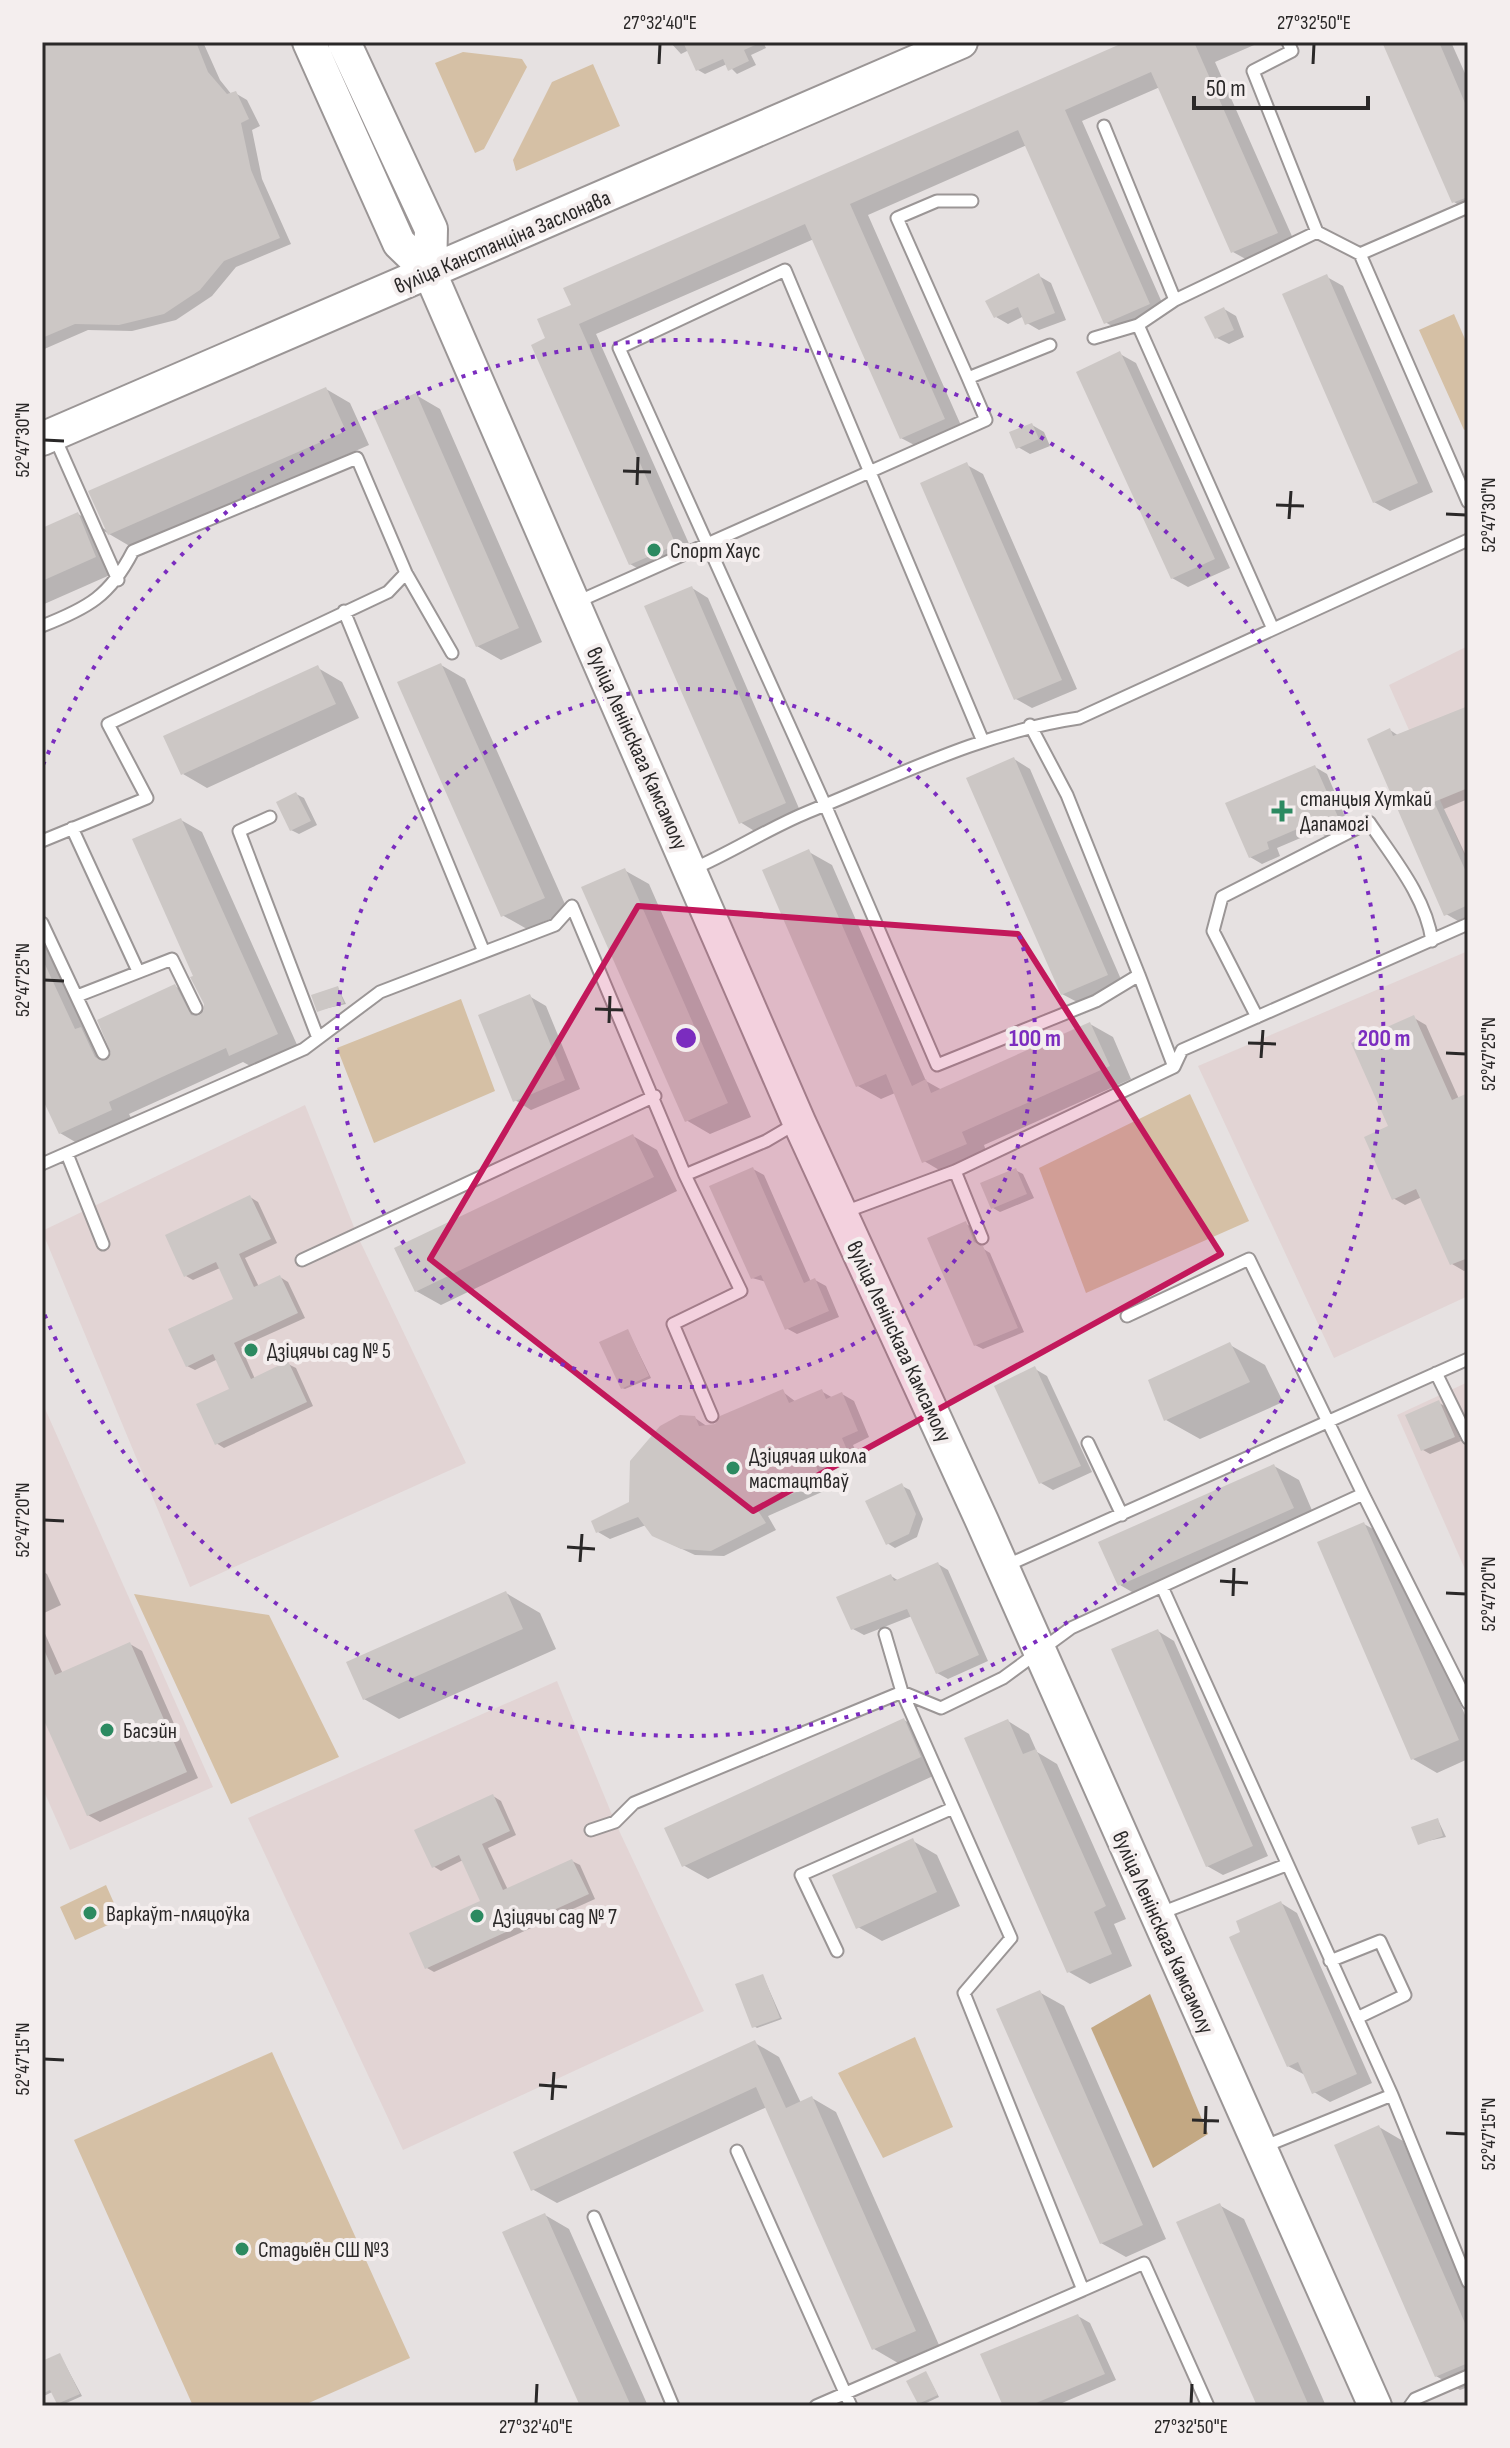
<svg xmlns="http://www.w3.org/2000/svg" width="1510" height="2448" font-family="'Sofia Sans Condensed',sans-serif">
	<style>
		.built { fill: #e2d4d4 }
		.green { fill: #d5c0a5 }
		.forest { fill: #c3a883 }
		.shadow { fill: #0003 }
		.building { fill: #ccc7c5 }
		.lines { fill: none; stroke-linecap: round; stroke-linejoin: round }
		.lane-casing { stroke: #9b9696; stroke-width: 15 }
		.secondary-casing { stroke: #9b9696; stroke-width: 36 }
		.lane { stroke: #fff; stroke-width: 11 }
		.secondary { stroke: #fff; stroke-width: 32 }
		.marked { fill: #c2185b; fill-opacity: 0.2; stroke: #c2185b; stroke-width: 6; stroke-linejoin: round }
		.ticks { fill: none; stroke: #2a2828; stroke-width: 3 }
		.ring { fill: none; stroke: #7b2cbf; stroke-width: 4; stroke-dasharray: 4 8 }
		.poi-dot { fill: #2c8a61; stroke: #f4eeee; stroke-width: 3 }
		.labels { text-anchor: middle; stroke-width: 8; stroke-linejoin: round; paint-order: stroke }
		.street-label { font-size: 22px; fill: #2a2828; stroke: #f4eeee }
		.poi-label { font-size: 22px; fill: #2a2828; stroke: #f4eeee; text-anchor: start }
		.centre { fill: #7b2cbf; stroke: #f4eeee; stroke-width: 4 }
		.ring-label { font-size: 24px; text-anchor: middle; font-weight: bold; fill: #7b2cbf; stroke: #f4eeee; stroke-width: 8; stroke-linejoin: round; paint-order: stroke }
		.neatline { fill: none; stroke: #2a2828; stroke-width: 3 }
		.ticks-label { font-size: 20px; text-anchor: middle; fill: #2a2828 }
	</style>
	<rect width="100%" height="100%" fill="#e6e1e1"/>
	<path class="built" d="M1468 646V863L1389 685Z
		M1468 951V1296L1334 1358 1198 1066Z
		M305 1105 358 1237 466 1463 190 1587 42 1231Z
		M1468 1382V1576L1397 1415Z
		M42 1402 213 1787 70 1850 42 1787Z
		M557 1681 615 1822 704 2011 403 2150 248 1818Z"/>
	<path class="green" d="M463 52 522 59 527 67 484 149 475 153 435 63Z
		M593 64 620 126 516 171 513 160 552 82Z
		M1454 314 1468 346V428L1464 430 1419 330Z
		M461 999 495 1091 374 1143 337 1048Z
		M1190 1094 1249 1221 1086 1293 1039 1168Z
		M134 1594 269 1615 339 1757 231 1804Z
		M106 1885 121 1919 75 1940 60 1907Z
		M915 2037 953 2127 883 2158 838 2073Z
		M272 2052 410 2358 302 2406H193L74 2140Z"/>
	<path class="forest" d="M1150 1994 1208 2134 1153 2168 1091 2028Z"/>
	<path class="shadow" d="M42 42H203L220 80 232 95 235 93 247 100 260 126 252 130 262 179 291 244 236 267 212 296 176 320 132 331 88 330 42 350Z
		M670 42H763L766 48 751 55 756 65 737 74 727 64 705 74 698 70 689 50 681 54Z
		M1130 42H1261L1215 62 1295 243 1251 262 1233 252 1160 87 1082 121 1167 314 1124 333 1105 322 1027 145 868 215 963 430 920 448 901 438 814 239 596 334 694 555 649 575 630 564 534 346Z
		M1385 42H1451L1468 80V210L1454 202Z
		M1039 276 1051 283 1066 320 1039 330 1027 323 1024 316 1008 324 996 317Z
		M1327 277 1343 286 1433 492 1390 511 1374 502Z
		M1224 309 1236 316 1244 337 1229 344 1217 338Z
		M1120 354 1136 363 1230 568 1188 587 1172 578Z
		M326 389 350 403 369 445 133 548 104 531 119 571 42 605V530L78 514 108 531Z
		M416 395 440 409 542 642 501 660 477 646Z
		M1032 425 1044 432 1050 446 1030 454 1018 447Z
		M967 465 983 474 1077 689 1032 708 1016 699Z
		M692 588 708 598 801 813 756 832 740 822Z
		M441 665 465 679 568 911 527 929 502 915Z
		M318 668 342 682 359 718 207 788 183 774Z
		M1468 708V799L1444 809 1468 860V916L1458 921 1446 914 1390 730 1399 736Z
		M1014 759 1030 769 1123 984 1079 1003 1062 994Z
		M1315 767 1327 774 1349 826 1325 836 1317 831 1277 848 1280 856 1262 864 1250 857Z
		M296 794 304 798 317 825 299 834 291 830Z
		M181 820 202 832 298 1047 252 1067 243 1062 184 1089 129 1114 133 1122 82 1146 60 1133 42 1093V926L110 1057 175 986 196 999 204 1013 207 1010 196 977Z
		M809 852 832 865 926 1081 942 1090 1090 1024 1113 1037 1131 1079 984 1145 988 1157 946 1174 924 1161 895 1093 881 1099 858 1086Z
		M624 870 649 884 751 1117 710 1134 686 1120Z
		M338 988 346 1004 319 1010Z
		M529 996 546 1006 580 1089 531 1110 515 1100Z
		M1414 1018 1426 1025 1459 1099 1468 1095V1269L1464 1271 1452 1264 1422 1197 1405 1205 1393 1198 1391 1127Z
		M633 1136 657 1150 677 1191 441 1305 416 1291Z
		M753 1169 764 1175 811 1282 815 1280 826 1286 839 1317 797 1334 786 1328 767 1282 752 1278Z
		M1015 1170 1023 1174 1034 1198 1000 1212 993 1208Z
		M250 1197 258 1202 277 1243 245 1258 259 1287 280 1277 288 1282 305 1318 241 1347 255 1379 288 1364 296 1368 313 1406 224 1448 216 1443 232 1390 218 1359 195 1370 187 1366 235 1300 220 1268 193 1280 186 1276Z
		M966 1224 974 1228 982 1248 990 1253 1024 1332 983 1349 975 1345Z
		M628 1331 651 1378 625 1389 622 1388Z
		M1230 1345 1265 1365 1283 1402 1200 1439 1166 1420Z
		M1035 1369 1047 1376 1092 1472 1053 1490 1041 1483Z
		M821 1391 833 1398 842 1394 854 1401 869 1437 853 1445 859 1459 826 1473 833 1487 768 1516 776 1530 724 1556 695 1555 667 1542 646 1525 610 1539 598 1532 631 1504 695 1418 708 1427 716 1426 783 1392 796 1402Z
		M1439 1403 1447 1407 1461 1441 1430 1454 1423 1450Z
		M1274 1466 1299 1480 1317 1522 1144 1599 1120 1585Z
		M902 1486 910 1490 923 1519 917 1537 895 1548 887 1543Z
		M1364 1524 1389 1538 1468 1722V1759L1437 1773 1413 1759Z
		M938 1564 948 1570 988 1661 948 1679 937 1673 912 1616 864 1635 853 1629 891 1576 899 1581Z
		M42 1571 47 1574 61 1605 42 1614Z
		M506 1593 540 1613 556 1649 399 1719 364 1699Z
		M42 1627 63 1674 130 1644 142 1651 198 1778 100 1822 88 1815 42 1710Z
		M1158 1631 1174 1641 1268 1856 1223 1875 1207 1866Z
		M904 1720 928 1734 944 1771 708 1879 683 1865Z
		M1008 1721 1029 1734 1037 1752 1057 1764 1126 1919 1114 1924 1132 1966 1090 1984 1069 1972Z
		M493 1796 501 1801 516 1835 488 1848 508 1890 572 1861 580 1865 595 1899 434 1972 427 1968 482 1902 463 1860 441 1871 433 1866Z
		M1438 1820 1446 1837 1419 1843Z
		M913 1841 937 1855 960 1906 882 1941 858 1927Z
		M1281 1903 1297 1913 1372 2083 1330 2102 1314 2092 1305 2075 1288 2066 1243 1933Z
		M763 1976 782 2019 757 2028 754 2026Z
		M1039 1992 1064 2006 1166 2239 1126 2257 1101 2243Z
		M755 2043 779 2057 801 2103 812 2098 836 2112 939 2345 898 2363 874 2349 767 2107 557 2203 532 2189Z
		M1379 2127 1403 2141 1468 2291V2387L1460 2390 1436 2376Z
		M1219 2205 1244 2219 1326 2406H1259Z
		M545 2215 569 2229 648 2406H582Z
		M1078 2316 1090 2323 1116 2380 1055 2406H1006Z
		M60 2355 82 2396 62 2405 52 2392 42 2397V2364Z
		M926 2373 939 2397 922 2405 919 2403Z"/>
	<path class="building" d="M42 42H196L208 72 227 94 236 91 249 119 241 123 251 170 280 238 224 261 200 290 164 314 119 325 75 324 42 338Z
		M683 42H762L744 50 749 61 728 71 723 59 696 71Z
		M1125 42H1194L1278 233 1231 253 1151 72 1065 110 1150 304 1104 324 1018 130 850 204 945 419 900 439 805 224 579 324 676 545 629 565 531 345 545 338 537 319 571 305 563 288Z
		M1382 42H1439L1468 110V197L1452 203Z
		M1039 273 1055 313 1025 325 1018 307 994 318 985 301Z
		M1327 274 1418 483 1373 503 1282 294Z
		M1224 307 1234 330 1215 339 1204 317Z
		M1120 351 1215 559 1171 579 1076 372Z
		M326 387 346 431 108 535 88 491Z
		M416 393 519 628 476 647 372 412Z
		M1032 423 1039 439 1016 449 1009 432Z
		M967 462 1062 680 1014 700 920 483Z
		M78 512 96 557 42 581V528Z
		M692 586 786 803 739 824 644 606Z
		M441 663 545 898 501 917 397 682Z
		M318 665 336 704 181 775 163 736Z
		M1468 706V788L1434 802 1468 876V905L1444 916 1367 739 1390 728 1393 736Z
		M1014 757 1108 975 1061 995 966 778Z
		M1315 765 1339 819 1312 831 1309 824 1267 842 1269 849 1249 858 1225 803Z
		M296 792 311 821 290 831 276 802Z
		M181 818 278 1034 229 1056 226 1048 162 1077 109 1102 112 1110 59 1134 42 1098V958L75 1029 81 1027 95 1057 102 1061 107 1060 111 1053 97 1020 175 984 191 1015 196 1016 203 1012 204 1004 190 977 193 976 132 839Z
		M809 849 912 1086 926 1079 931 1093 1090 1022 1110 1066 962 1132 967 1144 922 1163 886 1074 856 1087 762 870Z
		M625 868 728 1103 685 1122 581 887Z
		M338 986 344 1003 317 1012 311 995Z
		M530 994 565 1080 513 1102 478 1015Z
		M1414 1015 1452 1100 1468 1093V1258L1450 1265 1416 1189 1392 1200 1364 1137 1388 1126 1351 1043Z
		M633 1134 654 1177 415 1292 394 1248Z
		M753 1167 804 1283 815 1278 829 1311 785 1330 761 1275 751 1279 709 1186Z
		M1016 1168 1027 1194 991 1209 980 1183Z
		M250 1195 271 1239 239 1254 254 1287 280 1275 298 1313 234 1343 251 1379 288 1361 307 1402 215 1445 196 1404 229 1389 213 1354 186 1367 168 1329 233 1299 216 1262 184 1277 165 1235Z
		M966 1221 974 1242 983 1246 1018 1328 974 1346 927 1238Z
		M628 1329 649 1376 621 1389 599 1342Z
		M1230 1342 1250 1382 1164 1421 1148 1380Z
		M1035 1366 1081 1466 1039 1484 994 1386Z
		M783 1389 789 1403 822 1389 826 1399 842 1392 858 1431 842 1438 848 1452 816 1466 822 1481 757 1509 766 1523 711 1551 681 1549 652 1536 638 1517 596 1533 591 1521 629 1502 630 1461 660 1426 680 1415 695 1416 699 1426 715 1424 720 1416Z
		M1439 1400 1455 1437 1421 1451 1405 1415Z
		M1274 1464 1294 1508 1118 1586 1098 1542Z
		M902 1483 916 1514 909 1534 886 1545 865 1501Z
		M1364 1522 1459 1740 1411 1760 1317 1542Z
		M938 1562 979 1655 936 1674 907 1609 851 1630 836 1597 891 1574 894 1581Z
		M506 1591 523 1629 363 1700 346 1662Z
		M1158 1629 1253 1846 1206 1867 1111 1649Z
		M130 1642 187 1772 87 1816 42 1716V1645L55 1675Z
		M904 1718 921 1757 682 1867 664 1828Z
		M1008 1719 1023 1754 1036 1749 1106 1906 1094 1912 1112 1954 1067 1973 964 1738Z
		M493 1794 510 1831 482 1844 503 1890 572 1859 589 1894 425 1969 409 1933 480 1901 459 1855 432 1868 414 1830Z
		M1438 1818 1443 1836 1418 1845 1411 1827Z
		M913 1838 937 1892 856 1929 832 1875Z
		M1281 1901 1357 2074 1312 2094 1298 2062 1287 2067 1229 1937 1240 1932 1236 1921Z
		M763 1974 780 2018 752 2028 735 1984Z
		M1040 1990 1143 2225 1100 2244 996 2009Z
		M755 2040 786 2108 812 2096 916 2331 872 2350 756 2087 531 2191 513 2152Z
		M1379 2125 1468 2330V2363L1435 2377 1334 2145Z
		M1220 2203 1309 2406H1257L1176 2222Z
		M545 2213 631 2406H580L502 2232Z
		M1078 2314 1105 2374 1029 2406H1003L980 2354Z
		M60 2353 80 2394 57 2404 50 2390 42 2394V2361Z
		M926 2371 938 2395 918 2404 906 2381Z"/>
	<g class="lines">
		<g class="lane-casing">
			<path id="lane" d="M1288 42 1292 51 1253 71 1317 232
				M1104 126 1175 300
				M1360 254 1468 207
				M1138 325 1273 629
				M1094 338 1138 325 1175 300 1317 232 1360 254 1468 502
				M968 378 897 218 937 201H972
				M55 438 118 580
				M577 602 986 420 968 378 1050 345
				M344 611 484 952
				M42 626C88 608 110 596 133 551L357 458 406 573 452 653
				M982 739 785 270 619 348 826 807 937 1065 1096 1001 1139 975 1067 795 1030 725
				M270 817 239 831 318 1038
				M72 828 138 971
				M42 841 147 798 108 724 388 592 406 573
				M693 869C732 852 769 828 808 812 897 776 983 732 1079 718L1468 540
				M42 923 103 1053
				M1139 975 1174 1067 1182 1050 1468 924
				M77 996 172 959 196 1008
				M1257 1017 1213 931 1222 897 1369 822C1393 858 1426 897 1432 941
				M67 1154 103 1244
				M42 1164 304 1049 380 992 555 925 572 906 685 1175 741 1291 673 1324 712 1416
				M955 1171 982 1238
				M685 1175 766 1141 795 1124
				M842 1213 955 1171 1174 1067
				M302 1260 655 1096
				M1436 1373 1468 1438
				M1088 1443 1122 1515
				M1363 1494 1468 1703
				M1003 1567 1468 1359
				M1163 1589 1392 2095 1468 2282
				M885 1634 902 1692 1011 1938 964 1993 1083 2290 1144 2263 1208 2406
				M591 1830 615 1822 634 1803 902 1692 941 1708 1003 1678 1071 1628 1363 1494 1249 1259 1127 1316
				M1161 1913 1286 1865
				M837 1951 801 1875 953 1808
				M1330 1961 1380 1941 1405 1995 1357 2018
				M1263 2147 1392 2095
				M737 2151 851 2406
				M594 2217 673 2406
				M816 2406 1083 2290
				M1410 2406 1415 2399 1468 2376"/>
		</g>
		<g class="secondary-casing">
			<path id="secondary" d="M309 42 399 243 430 273
				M344 42 431 229 430 273 799 1122 982 1521 1375 2406
				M42 439 961 42"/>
		</g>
		<use href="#lane" class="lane"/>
		<use href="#secondary" class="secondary"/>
	</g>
	<path class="marked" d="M638 906 1018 934 1221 1254 753 1511 430 1259Z"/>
	<path class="ticks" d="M659 64 660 44M1313 64 1314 44M44 440 64 441M623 471 651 472M637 485 638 457M1276 505 1304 506M1446 514 1466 515M1289 519 1291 491M44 980 64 981M595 1009 623 1010M609 1023 610 996M1248 1043 1276 1044M1446 1053 1466 1054M1261 1058 1263 1030M44 1520 64 1521M567 1547 595 1549M580 1562 582 1534M1220 1581 1248 1583M1446 1593 1466 1594M1233 1596 1234 1568M44 2059 64 2060M539 2085 567 2087M552 2100 554 2072M1192 2120 1219 2121M1446 2133 1466 2134M1205 2134 1206 2106M536 2404 537 2384M1191 2404 1192 2384"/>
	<g class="ring">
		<circle cx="686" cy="1038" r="349"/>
		<path d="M43 765A698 698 0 1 1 43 1311"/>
	</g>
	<g class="poi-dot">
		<circle cx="654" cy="550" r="8"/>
		<path d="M1278 799h8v8h8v8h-8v8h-8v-8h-8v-8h8z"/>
		<circle cx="251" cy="1350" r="8"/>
		<circle cx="733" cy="1468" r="8"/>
		<circle cx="107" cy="1730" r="8"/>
		<circle cx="90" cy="1913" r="8"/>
		<circle cx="477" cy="1916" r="8"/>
		<circle cx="242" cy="2249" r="8"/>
	</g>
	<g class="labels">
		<g class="street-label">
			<text transform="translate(502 241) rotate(-23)" y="8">вуліца Канстанціна Заслонава</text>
			<text transform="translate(638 748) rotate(66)" y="8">вуліца Ленінскага Камсамолу</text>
			<text transform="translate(900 1341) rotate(65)" y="8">вуліца Ленінскага Камсамолу</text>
			<text transform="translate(1164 1932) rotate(66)" y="8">вуліца Ленінскага Камсамолу</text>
		</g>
		<g class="poi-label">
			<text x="670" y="558">Спорт Хаус</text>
			<text x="1300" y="806">станцыя Хуткай<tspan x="1300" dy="25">Дапамогі</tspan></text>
			<text x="267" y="1358">Дзіцячы сад № 5</text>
			<text x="749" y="1463">Дзіцячая школа<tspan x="749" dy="25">мастацтваў</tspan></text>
			<text x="123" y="1738">Басэйн</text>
			<text x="106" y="1921">Варкаўт-пляцоўка</text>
			<text x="493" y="1924">Дзіцячы сад № 7</text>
			<text x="258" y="2257">Стадыён СШ №3</text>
		</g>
	</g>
	<circle cx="686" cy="1038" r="12" class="centre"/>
	<g class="ring-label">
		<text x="1035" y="1046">100 m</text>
		<text x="1384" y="1046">200 m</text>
	</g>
	<rect width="1510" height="2448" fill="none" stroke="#f4eeee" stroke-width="88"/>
	<path d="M1194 96v12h174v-12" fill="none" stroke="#2a2828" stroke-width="4"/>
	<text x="1206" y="96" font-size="24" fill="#2a2828" stroke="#f4eeee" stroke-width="6" paint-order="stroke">50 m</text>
	<rect x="44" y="44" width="1422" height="2360" class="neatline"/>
	<g class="ticks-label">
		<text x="660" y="29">27°32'40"E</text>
		<text x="1314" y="29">27°32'50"E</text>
		<text transform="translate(22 440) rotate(-90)" y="7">52°47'30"N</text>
		<text transform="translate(1488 515) rotate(-90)" y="7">52°47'30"N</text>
		<text transform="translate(22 980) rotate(-90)" y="7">52°47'25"N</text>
		<text transform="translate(1488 1054) rotate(-90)" y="7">52°47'25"N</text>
		<text transform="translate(22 1520) rotate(-90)" y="7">52°47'20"N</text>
		<text transform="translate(1488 1594) rotate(-90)" y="7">52°47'20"N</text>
		<text transform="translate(22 2059) rotate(-90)" y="7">52°47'15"N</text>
		<text transform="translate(1488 2134) rotate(-90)" y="7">52°47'15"N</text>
		<text x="536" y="2433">27°32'40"E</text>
		<text x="1191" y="2433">27°32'50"E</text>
	</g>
</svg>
